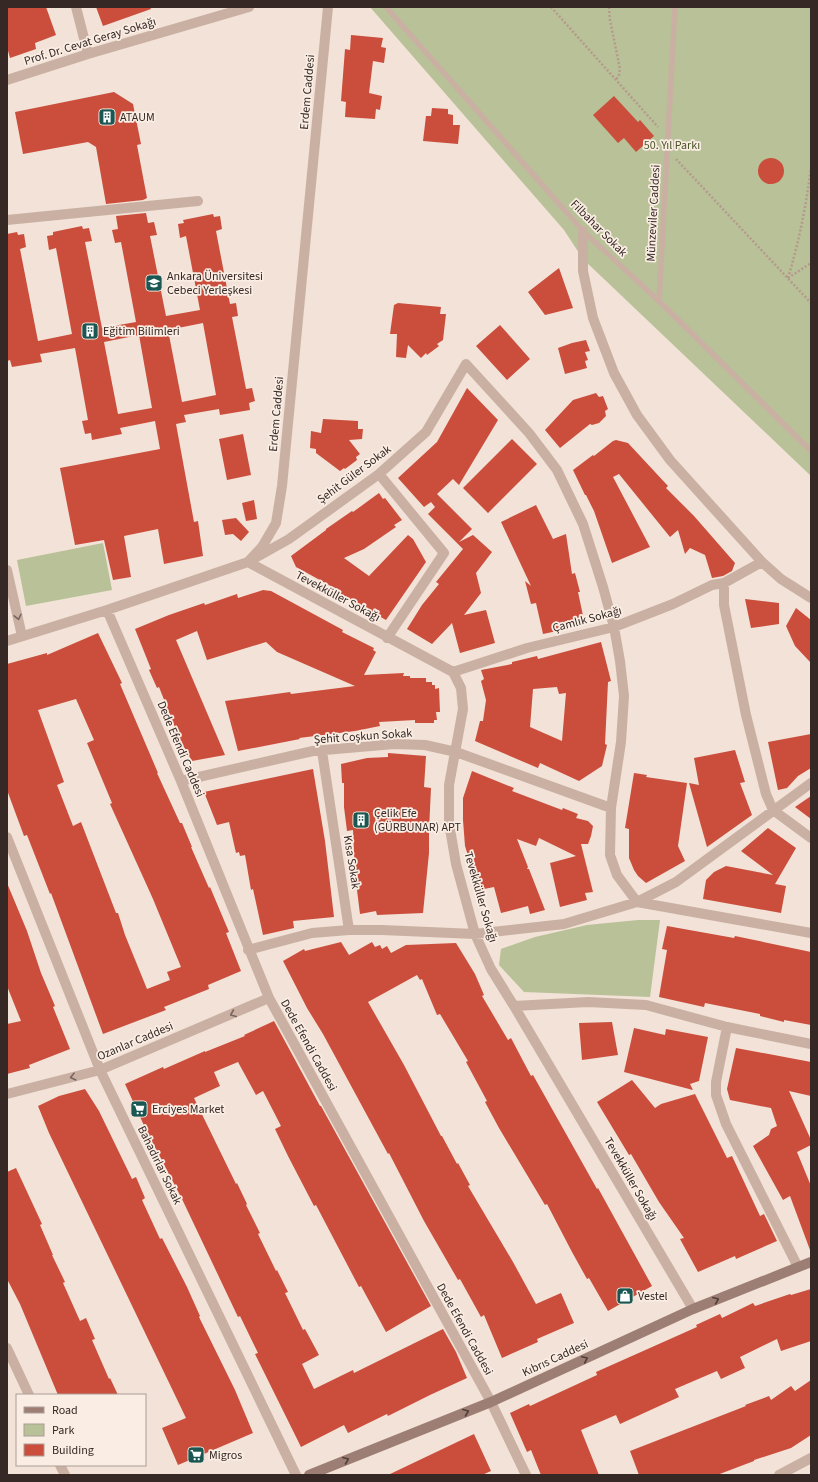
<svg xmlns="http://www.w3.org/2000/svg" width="818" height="1482" font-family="'Source Sans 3',sans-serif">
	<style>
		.green { fill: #b8c197 }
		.building { fill: #cb4d3c; fill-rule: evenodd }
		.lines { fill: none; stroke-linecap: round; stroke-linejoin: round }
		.path { stroke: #b6998d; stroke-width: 2.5; stroke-dasharray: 2 2; stroke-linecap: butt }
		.service { stroke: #cab0a3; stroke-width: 5.5 }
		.minor { stroke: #cab0a3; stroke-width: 10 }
		.secondary { stroke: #9d7e74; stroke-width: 10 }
		.oneway { stroke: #78655e }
		.oneway2 { stroke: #4f3e39 }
		.labels { text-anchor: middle; stroke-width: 3.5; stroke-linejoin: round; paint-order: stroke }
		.street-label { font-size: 12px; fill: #352825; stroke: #faede3 }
		.poi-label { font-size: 12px; fill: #352825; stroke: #faede3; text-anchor: start }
		.park-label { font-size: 12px; fill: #495428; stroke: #faede3 }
	</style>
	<rect width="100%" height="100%" fill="#f2e2d7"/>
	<path class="green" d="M370 7H811V476L583 259 564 230Z
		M103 543 112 590 26 606 17 560Z
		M638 920H660L650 997 524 992 499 965 501 949 535 937 587 925Z"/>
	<path class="building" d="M7 7H46L56 35 35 43 36 49 10 58 7 47Z
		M96 7H150L151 9 103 26Z
		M351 35 383 38 381 47 386 48 384 63 373 61 369 93 382 96 380 110 376 109 375 119 345 117 346 102 341 101 345 49 350 50Z
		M114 92 133 104 141 144 137 145 147 198 143 200 106 204 96 147 88 142 23 154 15 112Z
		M614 96 638 122 640 120 654 136 636 152 624 138 618 143 593 115Z
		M432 108 448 109V114L453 115V125H460L458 144 423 141 426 116H431Z
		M758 171a13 13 0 1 1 26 0a13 13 0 1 1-26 0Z
		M146 213 148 223 154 222 157 235 150 236 166 316 200 310 186 236 180 238 178 224 184 223 183 220 213 214 214 217 220 216 222 229 216 231 230 304 236 303 238 316 232 317 246 389 252 388 255 401 249 403 250 410 220 415 219 409 184 415 186 422 176 424 194 522 198 521 203 556 164 564 158 529 124 536 131 577 113 580 104 540 75 545 60 468 160 449 155 421 120 428 122 434 92 440 91 433 85 434 82 421 88 420 75 348 40 354 42 362 12 367 10 360 7 361V234L17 232 18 235 24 234 26 247 20 249 38 341 72 334 56 248 49 250 47 236 53 235V232L82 226 83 229 89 228 92 241 85 242 102 328 136 322 121 242 115 243 112 230 118 229 116 216ZM203 323 216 395 182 402 168 330ZM139 335 152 408 118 414 104 342Z
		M559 268 573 308 545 315 528 292Z
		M398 303 441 307 440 314H446L443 340 437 344 439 346 427 355 426 353 421 358 408 345 406 358 396 357 397 334H390L394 305Z
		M500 325 530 359 507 380 476 346Z
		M586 340 590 351 585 352 588 360 585 361 587 368 565 374 558 348 572 343Z
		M467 388 498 420 459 485 453 479 437 494 472 529 459 542 473 535 492 552 476 573 481 593 464 615 486 610 495 643 460 653 452 623 432 644 407 629 422 605 439 584 436 582 463 549 428 514 435 507 431 502 424 507 398 478 437 442Z
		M596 393 599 397 603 396 608 409 605 411 606 416 599 423 592 425 590 424 560 448 545 430 573 400Z
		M323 419 358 421V429H363L362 439 349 440 360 454 356 457 357 460 345 469 344 468 340 471 316 453V449L310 448 311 431 321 433Z
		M243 434 251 475 227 480 219 439Z
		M512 439 537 464 488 513 463 488Z
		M616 440 628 443 668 486 666 488 694 516 735 563 732 571 723 576 712 578 705 555 690 548 685 554 678 530 670 537 619 474 613 477 650 547 612 563 594 511 586 495H585L573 470 593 455 594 456 613 441Z
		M379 493 383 499 385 498 402 520 394 525 396 527 364 549 344 558 369 576 408 535 413 539 426 562 386 620 339 593 340 591 296 567 291 556 326 530V529L352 511 353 512Z
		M254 500 257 519 246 521 242 503Z
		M536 505 553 539 566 534 572 574 575 573 580 592H578L585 625 543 634 536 603 531 604 525 581 531 586 501 522Z
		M236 518 249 532 241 541 233 534 225 535 222 520Z
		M263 590 271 591 343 630 342 632 374 648 373 650 376 652 364 675 404 673 403 676H410V678H426V682H432V685H435V689L439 688 440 712H436L437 720H434V723H415V720L379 722 380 726 355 731 299 738 300 739 238 751 225 701 290 692 291 694 355 686 277 652 266 642 207 660 197 631 176 640 225 755 192 761 180 740 159 687 157 688 149 670 151 669 135 629 169 615 204 603 205 605 237 594 238 598Z
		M745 599 779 603V624L751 628Z
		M796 608 811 620V663L795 646 786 626Z
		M98 633 122 683 120 684 158 773H157L180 823H182L192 847H191L209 888 210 887 229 932 226 933 241 971 208 985 209 989 164 1007 166 1010 103 1034 51 893 50 894 27 835 24 836 7 790V664L47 653V655ZM76 699 94 740 87 743 112 803 110 804 153 899 181 967 167 972 170 980 147 989 125 935 118 913H116L81 822 73 826 57 785 64 782 38 710Z
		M601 642 611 681 608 682 605 744 607 745 602 766 579 781 540 763 538 768 475 741 480 721H483L486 700 481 681 484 679 481 670 512 664V662L537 656 538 659ZM557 687 559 694 566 693 562 741 530 727 533 689Z
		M811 734V768L798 776 787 788 778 790 768 742Z
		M735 750 745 782 740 783 752 815 707 847 689 783 699 785 694 758Z
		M388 753 426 756 424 787 431 788 429 830V853L423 913 377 915 376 911 360 914 355 874 353 830 347 831 344 807V783H342L341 764 367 758 388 757Z
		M313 769 325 841 334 917 293 921 294 928 263 935 253 889 251 890 245 855 240 856 239 852 236 853 229 822 217 825 204 792Z
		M472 771 514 788 512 791 562 810 563 808 578 814 576 818 588 821 593 826 591 836 588 844H581L593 892 585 893 587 900 560 907 550 863 576 856 539 838 536 846 517 839 528 867 527 869H529L545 910 530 914 528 906 501 913 494 887 479 890 465 846 463 820V798Z
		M634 773 647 775 646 777 687 783 678 846 685 861 646 883 638 876 634 870 629 858V829L625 828Z
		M811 796V819L795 807Z
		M768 828 796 848 775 884 786 886 781 913 703 899 706 880 714 872 726 866 773 875 741 851Z
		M7 883 27 931 41 973 55 1006 53 1007 70 1049 29 1065 30 1068 7 1074V1024L21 1021 7 986Z
		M667 926 734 938 735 936 811 952V1025L784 1020V1022L760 1016V1014L705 1003 704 1007 659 997 667 950 662 949Z
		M341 942 349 955 372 942 375 947 380 945 382 949 387 946 391 953 406 945 456 943 475 974 484 995 482 996 508 1040 511 1038 531 1076 533 1075 597 1189 598 1188 652 1286 608 1311 589 1278 587 1279 572 1252 547 1204 545 1205 499 1128 485 1102 487 1101 466 1062 468 1061 440 1014 437 1015 422 979 420 980 417 975 368 1002 404 1065 441 1136H442L457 1164 458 1163 470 1185 468 1186 513 1262 536 1304 561 1293 574 1323 537 1339 538 1342 502 1358 484 1315 481 1317 460 1279 458 1280 424 1221 389 1153 388 1154 323 1034 307 1008 283 961 304 949 305 951Z
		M274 1021 320 1106H321L431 1306 386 1332 361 1286 359 1287 316 1205 314 1206 288 1156 275 1129 281 1126 263 1091 256 1095 238 1062 214 1072 220 1086 194 1098 236 1184 237 1183 247 1204 246 1205 260 1233 258 1234 276 1271 277 1270 288 1292 285 1293 303 1330 305 1329 319 1355 302 1364 314 1389 353 1370 354 1373 443 1329 456 1352 467 1378 430 1395 388 1416 387 1414 348 1433 344 1425 301 1447 255 1354 258 1353 240 1316 238 1317 182 1199 147 1132 125 1084 163 1067 164 1069 205 1051V1052L245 1036 244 1035Z
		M612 1022 618 1055 582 1060 579 1023Z
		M634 1028 665 1035 666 1029 708 1037 699 1081 690 1084 693 1090 624 1072Z
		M736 1048 811 1062V1096L789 1091 811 1140V1145L797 1152 811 1186V1249L810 1250 790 1196 783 1200 753 1146 769 1135 771 1129 777 1126 771 1108 730 1100 727 1089Z
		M632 1080 655 1108 661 1104 695 1094 727 1158 732 1156 760 1216 764 1214 777 1241 736 1259 735 1256 698 1272 680 1239 684 1238 659 1202 631 1154 629 1155 597 1102Z
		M85 1089 99 1111 132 1179 136 1177 145 1198 142 1200 160 1239 162 1238 187 1287 200 1316 199 1317 235 1390 253 1433 178 1465 162 1428 186 1418 49 1133 38 1106 59 1096Z
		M16 1168 42 1224 40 1225 53 1255H52L65 1282 63 1283 80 1321 86 1318 95 1339 92 1340 109 1379 110 1378 118 1395H58L20 1304 7 1279V1172Z
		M811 1289V1341L781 1351 777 1339 740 1357 745 1368 721 1379 717 1371 675 1389 679 1397 620 1424 616 1415 581 1430 599 1475H541L531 1450 527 1452 510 1413 529 1404 530 1406 597 1375 596 1372 697 1327 696 1325 720 1314 722 1318 753 1303 755 1306 790 1294 791 1295Z
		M811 1380V1435L791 1448 754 1460V1461L717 1475H639L630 1451 746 1406 745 1405 769 1396 771 1400 791 1386 795 1391Z
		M474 1434 491 1471 482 1475H388Z"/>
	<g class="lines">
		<path class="path" d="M551 7 658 127
			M609 7 610 20 620 69 619 75 616 80
			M676 159 811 303
			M788 278C799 242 806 206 811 168
			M788 278 811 263"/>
		<path class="service" d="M386 7 583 231 659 301 811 451
			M659 301 675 7"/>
		<path class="minor" d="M76 7 88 54
			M7 80 88 54 249 7
			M7 220 198 201
			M583 231V271L593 318 614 373 637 415 670 460 762 562 781 579 811 598
			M379 474 444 553 387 638
			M248 562 289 539 379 474 426 432 466 364 529 433 557 470 583 524 603 587 614 627 620 661 624 696 621 742 611 808 610 855 617 875 637 902 676 882 811 783
			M248 562 453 672 461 688 463 709 449 785V823L456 864 475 934 491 969 514 1006 693 1309
			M762 562 724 583V605L746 715 766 794 773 810 811 838
			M7 570 22 636
			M107 610 181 781 269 998 491 1402 526 1475
			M7 641 107 610 248 562 262 547 276 523 282 486 328 7
			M453 672 527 648 614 627 673 604 712 585 724 583
			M322 751 349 930
			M181 781 313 751 394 744 425 745 456 752 611 808
			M7 837 100 1070 296 1475
			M248 950 312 933 349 930H382L475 934 564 924 637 902 811 933
			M514 1006 588 1002 646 1005 727 1027 811 1044
			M727 1027 716 1082V1095L726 1124 798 1267
			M7 1094 100 1070 269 998
			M7 1348 29 1395
			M60 1465 65 1475
			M779 1475 811 1458"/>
		<path class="secondary" d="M309 1475 491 1402 693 1309 811 1262"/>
	</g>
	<defs><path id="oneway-chevron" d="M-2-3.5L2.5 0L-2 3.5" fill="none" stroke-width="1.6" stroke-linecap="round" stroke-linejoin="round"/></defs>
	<g class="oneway">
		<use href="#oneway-chevron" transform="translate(18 617) rotate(77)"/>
		<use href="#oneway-chevron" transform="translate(233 1014) rotate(157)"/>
		<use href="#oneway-chevron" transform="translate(73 1077) rotate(166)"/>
	</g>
	<g class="oneway2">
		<use href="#oneway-chevron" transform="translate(716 1300) rotate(-23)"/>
		<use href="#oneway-chevron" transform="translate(585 1359) rotate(-25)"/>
		<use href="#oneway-chevron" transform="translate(466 1412) rotate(-22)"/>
		<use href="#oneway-chevron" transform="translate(346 1460) rotate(-22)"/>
	</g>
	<defs>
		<g id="building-square" transform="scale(0.9)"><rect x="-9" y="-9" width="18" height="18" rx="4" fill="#1a5753" stroke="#faede3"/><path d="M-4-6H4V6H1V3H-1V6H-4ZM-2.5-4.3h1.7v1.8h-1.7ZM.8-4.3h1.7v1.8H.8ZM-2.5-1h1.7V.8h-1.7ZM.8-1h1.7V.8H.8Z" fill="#fff"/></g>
		<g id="university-square" transform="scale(0.9)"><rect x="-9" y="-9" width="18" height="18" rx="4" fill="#1a5753" stroke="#faede3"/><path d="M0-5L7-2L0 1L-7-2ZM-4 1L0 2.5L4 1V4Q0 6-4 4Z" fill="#fff"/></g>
		<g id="supermarket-square" transform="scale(0.9)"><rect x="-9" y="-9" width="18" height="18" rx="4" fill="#1a5753" stroke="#faede3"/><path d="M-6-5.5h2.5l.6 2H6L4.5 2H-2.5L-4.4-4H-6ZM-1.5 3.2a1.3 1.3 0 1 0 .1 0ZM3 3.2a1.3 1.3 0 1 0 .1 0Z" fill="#fff"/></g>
		<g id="shop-square" transform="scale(0.9)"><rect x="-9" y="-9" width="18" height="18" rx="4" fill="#1a5753" stroke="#faede3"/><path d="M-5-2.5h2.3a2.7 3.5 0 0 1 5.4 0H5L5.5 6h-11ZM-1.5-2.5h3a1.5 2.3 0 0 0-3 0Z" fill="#fff"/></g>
	</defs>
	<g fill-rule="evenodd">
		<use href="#building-square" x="107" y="117"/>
		<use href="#university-square" x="154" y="283"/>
		<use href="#building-square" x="90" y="331"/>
		<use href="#building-square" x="361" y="820"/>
		<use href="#supermarket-square" x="139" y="1109"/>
		<use href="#shop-square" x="625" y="1296"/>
		<use href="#supermarket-square" x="196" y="1455"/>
	</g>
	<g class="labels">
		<g class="street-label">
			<text transform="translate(90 41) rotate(-17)" y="4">Prof. Dr. Cevat Geray Sokağı</text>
			<text transform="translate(307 92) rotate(-85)" y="4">Erdem Caddesi</text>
			<text transform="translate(653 213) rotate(-87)" y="4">Münzeviler Caddesi</text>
			<text transform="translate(599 228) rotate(45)" y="4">Filbahar Sokak</text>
			<text transform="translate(276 414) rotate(-85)" y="4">Erdem Caddesi</text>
			<text transform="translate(354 474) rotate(-37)" y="4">Şehit Güler Sokak</text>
			<text transform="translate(338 596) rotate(28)" y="4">Tevekküller Sokağı</text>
			<text transform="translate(587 619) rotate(-15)" y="4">Çamlık Sokağı</text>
			<text transform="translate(363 736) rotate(-4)" y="4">Şehit Coşkun Sokak</text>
			<text transform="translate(181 749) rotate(67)" y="4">Dede Efendi Caddesi</text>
			<text transform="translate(352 862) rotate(81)" y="4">Kısa Sokak</text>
			<text transform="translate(481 897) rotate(74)" y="4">Tevekküller Sokağı</text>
			<text transform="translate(135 1041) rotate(-23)" y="4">Ozanlar Caddesi</text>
			<text transform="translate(309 1045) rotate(61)" y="4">Dede Efendi Caddesi</text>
			<text transform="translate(160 1165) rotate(64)" y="4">Bahadırlar Sokak</text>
			<text transform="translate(631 1179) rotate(60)" y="4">Tevekküller Sokağı</text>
			<text transform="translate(465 1329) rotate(61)" y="4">Dede Efendi Caddesi</text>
			<text transform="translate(555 1358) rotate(-25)" y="4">Kıbrıs Caddesi</text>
		</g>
		<g class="poi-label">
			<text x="120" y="121">ATAUM</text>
			<text x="167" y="280">Ankara Üniversitesi<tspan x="167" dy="14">Cebeci Yerleşkesi</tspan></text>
			<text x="103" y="335">Eğitim Bilimleri</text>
			<text x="374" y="817">Çelik Efe<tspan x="374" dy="14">(GÜRBUNAR) APT</tspan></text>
			<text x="152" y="1113">Erciyes Market</text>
			<text x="638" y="1300">Vestel</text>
			<text x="209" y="1459">Migros</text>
		</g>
		<g class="park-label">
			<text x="672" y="149">50. Yıl Parkı</text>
		</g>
	</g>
	<rect width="818" height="1482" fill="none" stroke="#352825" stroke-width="16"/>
	<rect x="16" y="1394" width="130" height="72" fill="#faede3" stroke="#ab9e97"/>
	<rect x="24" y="1407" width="20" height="6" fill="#9d7e74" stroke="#ab9e97"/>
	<text x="52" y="1414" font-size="12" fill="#352825">Road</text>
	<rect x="24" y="1424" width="20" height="12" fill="#b8c197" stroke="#ab9e97"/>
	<text x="52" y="1434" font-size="12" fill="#352825">Park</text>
	<rect x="24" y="1444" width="20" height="12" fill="#cb4d3c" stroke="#ab9e97"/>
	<text x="52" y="1454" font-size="12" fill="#352825">Building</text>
</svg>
